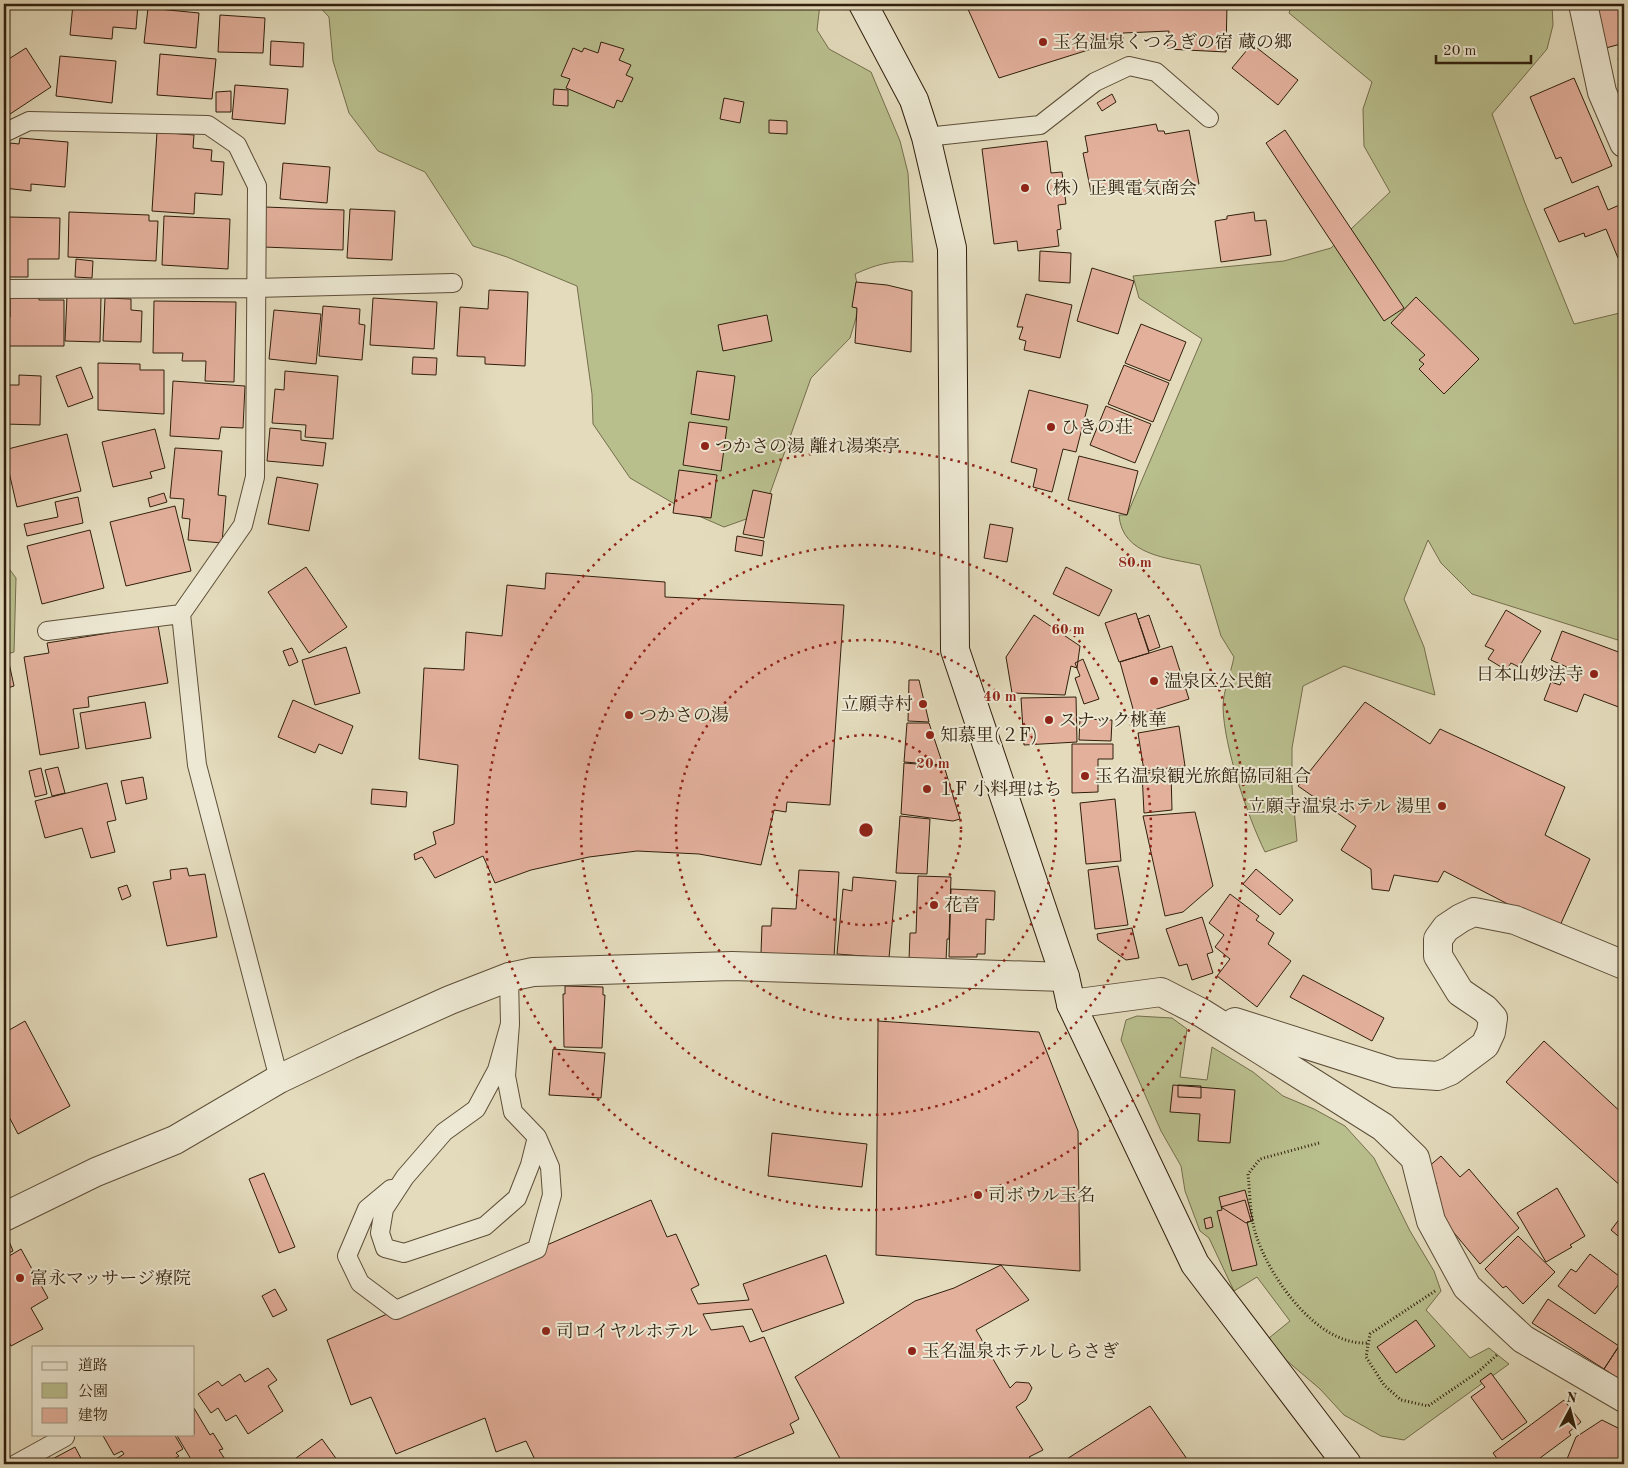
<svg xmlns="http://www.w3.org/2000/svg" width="1628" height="1468" font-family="'Old Standard TT','Noto Serif JP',serif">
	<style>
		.green { fill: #b9be8d; stroke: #746e4c }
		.building { fill: #e3b09c; stroke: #301f0c }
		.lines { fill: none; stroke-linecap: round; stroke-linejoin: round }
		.lane-casing { stroke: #5d4e38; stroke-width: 20 }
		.street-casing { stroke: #5d4e38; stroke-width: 30 }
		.secondary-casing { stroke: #301f0c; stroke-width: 30 }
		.path { stroke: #301f0c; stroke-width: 3; stroke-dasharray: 1 2.5; stroke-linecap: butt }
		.lane { stroke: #ede8d3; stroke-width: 18 }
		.street { stroke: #ede8d3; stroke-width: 28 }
		.secondary { stroke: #ede8d3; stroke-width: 28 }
		.ring { fill: none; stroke: #8f2418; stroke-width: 2.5; stroke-dasharray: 2.5 5 }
		.poi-dot { fill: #8f2418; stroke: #ede8d3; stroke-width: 2 }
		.labels { text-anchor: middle; stroke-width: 4; stroke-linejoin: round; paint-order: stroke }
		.poi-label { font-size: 18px; fill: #301f0c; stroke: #ede8d3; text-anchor: start }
		.centre { fill: #8f2418; stroke: #ede8d3; stroke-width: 2.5 }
		.ring-label { font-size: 15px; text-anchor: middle; font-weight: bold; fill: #8f2418; stroke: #ede8d3; stroke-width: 4; stroke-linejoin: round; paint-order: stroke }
	</style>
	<rect width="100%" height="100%" fill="#e3dbbc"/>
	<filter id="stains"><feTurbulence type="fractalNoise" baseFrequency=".004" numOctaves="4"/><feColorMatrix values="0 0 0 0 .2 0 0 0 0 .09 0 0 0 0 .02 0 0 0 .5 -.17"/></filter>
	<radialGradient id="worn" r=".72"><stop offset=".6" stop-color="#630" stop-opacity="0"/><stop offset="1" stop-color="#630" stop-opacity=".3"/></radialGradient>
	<path class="green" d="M317 4H820L817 30 829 49 871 72 900 141 908 173 913 262C891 260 875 265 855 274L859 293 856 318 850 338 811 378 763 513 724 527 685 510 630 478 593 424 592 394 577 286 507 257 473 246 425 172 378 151 349 113 333 61 329 17Z
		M1292 4H1552L1553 25 1547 49 1492 114 1525 203 1574 324 1624 312V614L1621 641 1472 594 1441 563 1428 540 1404 599 1424 647 1435 695 1344 666 1303 686 1292 748V787L1297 841 1265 852C1247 815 1224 747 1223 707 1223 691 1231 673 1234 657L1221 636 1200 565C1169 558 1122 556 1119 515H1127L1202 339 1139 298 1133 276 1284 261 1331 248 1390 192 1364 146 1363 109 1372 82 1289 13Z
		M4 562 16 578 14 652 4 655Z
		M1137 1016 1172 1018 1187 1029 1180 1077 1207 1080 1212 1047 1253 1072 1283 1096 1314 1109 1345 1126 1374 1158 1410 1231 1434 1271 1441 1291 1426 1310 1470 1358 1489 1348 1509 1364 1404 1440 1381 1436 1344 1415 1320 1389 1286 1360 1269 1338 1290 1321 1257 1277 1234 1291 1209 1238 1200 1231 1185 1191 1181 1166 1161 1131 1121 1040 1126 1020Z"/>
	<path class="building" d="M73 4H138L136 29 113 27 112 39 70 35Z
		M975 4H1227L1226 52 1167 49 1169 31 1123 33V39H1102L1104 45 999 78 967 7Z
		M1593 4H1624V43L1606 48Z
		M148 8 199 13 196 48 144 43Z
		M220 15 265 18 263 53 218 52Z
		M271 41 304 43 303 67 270 65Z
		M601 42 624 49 619 60 631 65 626 75 633 78 622 102 617 100 614 108 566 88 570 79 561 76 573 48 582 52 584 48 598 53Z
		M1252 44 1298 80 1278 105 1232 68Z
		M26 48 51 87 4 118V62Z
		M160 54 216 59 212 99 157 95Z
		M60 56 116 61 112 103 56 96Z
		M1624 57V82L1618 58Z
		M1574 78 1612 166 1572 183 1561 157 1556 159 1530 97Z
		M235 85 288 89 285 124 232 119Z
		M554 89 568 90V106L553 105Z
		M231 91V112H216V92Z
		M1112 94 1116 102 1102 111 1097 103Z
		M724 98 744 102 740 123 720 119Z
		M769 120 787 121V134L769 133Z
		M1156 124 1158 131H1164L1165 134 1189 130 1199 184 1135 196 1133 184 1091 192 1083 153 1088 152 1085 136Z
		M1285 130 1404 308 1384 321 1266 143Z
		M157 132 194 135 193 148 212 150 211 161 224 162 222 195 195 193 194 214 152 211Z
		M20 138 68 142 65 187 31 184V191L4 188V155H9L10 143 19 144Z
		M1047 141 1051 173 1062 172 1066 204 1058 205 1061 229 1057 230 1059 246 1018 251 1017 241 994 244 982 149Z
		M283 163 330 167 327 203 280 199Z
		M1598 186 1608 210 1624 203V256L1618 258 1606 229 1585 237 1584 233 1559 242 1544 209Z
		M265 207 344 210 343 250 263 247Z
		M350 209 395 211 392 260 347 258Z
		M69 212 149 215V221H158L156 261 68 257Z
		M1254 212 1255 221 1266 220 1271 255 1221 262 1215 221 1227 219V216Z
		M164 216 230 219 228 269 162 265Z
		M8 217 60 218 59 259H28V277H4V227H7Z
		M1040 251 1071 253 1070 283 1039 281Z
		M76 259 93 261 92 278 75 277Z
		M1092 268 1134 281 1118 334 1077 321Z
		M856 282 887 285 912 291 911 352 855 343 857 308 852 307Z
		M489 290 528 292 525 366 485 364V357L457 356 460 307 488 309Z
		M1026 294 1072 305 1060 358 1024 350 1026 341 1019 339 1023 327H1017Z
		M10 296 39 297V300H64V346H4V318L10 317Z
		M67 296 101 297 100 342 65 341Z
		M1416 297 1479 359 1444 394 1419 369 1424 364 1419 360 1425 355 1391 323Z
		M105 298 131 299V310L142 311 141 342 103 341Z
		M373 298 437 302 434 349 370 345Z
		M154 301 236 302 234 382 205 381 206 361H182L183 353H153Z
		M323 306 360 309 359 324 365 325 362 360 319 356Z
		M274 310 321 314 316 364 269 359Z
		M767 315 772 341 723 351 718 325Z
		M1141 324 1186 342 1170 381 1125 363Z
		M413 357 437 358 436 375 412 374Z
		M98 363 140 364V370H164V414L98 410Z
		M1124 365 1169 383 1153 422 1108 404Z
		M81 367 93 398 68 407 56 376Z
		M285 371 338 376 333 439 305 437 306 425 272 423 275 389 284 390Z
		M697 371 735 376 729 420 691 414Z
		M19 375 41 376 40 425 4 424V385H19Z
		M173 381 245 386 243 428 221 427 219 439 170 436Z
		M1029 390 1088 405 1076 452 1063 449 1052 492 1033 487 1037 469 1011 462Z
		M1106 406 1151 424 1135 463 1090 445Z
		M689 422 727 427 721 471 683 465Z
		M270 428 301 431V440L326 443 323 466 267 461Z
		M155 429 165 468 150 472 152 478 113 487 102 442Z
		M67 434 81 491 17 507 4 450Z
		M175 448 222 451 218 495 226 496 222 543 188 540 190 519 182 518 184 499 170 498Z
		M1079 456 1138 471 1127 515 1068 500Z
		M679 470 717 475 711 518 673 513Z
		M277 477 318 484 309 531 268 524Z
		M753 490 772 494 764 538 743 534Z
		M164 493 167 502 150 507 148 498Z
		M78 497 83 523 27 536 24 524 58 517 55 502Z
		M175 506 191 571 126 586 110 522Z
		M990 524 1013 528 1007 562 984 558Z
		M90 530 104 588 42 604 27 546Z
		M737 536 764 541 762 556 735 551Z
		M306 567 347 627 309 653 268 592Z
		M1066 567 1112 590 1099 616 1053 594Z
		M546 573 665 582V597L844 605 830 805 787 802 786 812 774 810 761 865 699 854 637 851 589 857 531 870 495 883 483 856 435 878 422 857 415 860 414 854 436 844 433 832 454 824 458 765 419 759 424 668 464 670 466 632 502 636 507 585 545 589Z
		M1506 610 1541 631 1519 667 1511 663 1506 670 1488 659 1494 650 1485 646Z
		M1136 613 1149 653 1119 662 1105 623Z
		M1034 615 1080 646 1077 668 1071 666 1065 695 1012 693 1006 657Z
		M1149 615 1160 647 1149 651 1138 619Z
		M158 625 168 683 88 697 89 707 73 709 79 748 40 755 24 657 49 653 47 643Z
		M1562 631 1624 654V709L1584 694 1577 712 1544 700 1551 682 1560 685 1567 667 1551 660Z
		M1172 646 1189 699 1135 716 1120 662Z
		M346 647 360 693 315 705 302 660Z
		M292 648 298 662 289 666 283 651Z
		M1083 659 1099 699 1084 704 1075 678 1080 676 1075 663Z
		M9 663 14 686 4 689V664Z
		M909 680H919L929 722 908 721Z
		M1076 697 1077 742 1024 745 1021 698Z
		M293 700 353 726 342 754 319 744 315 753 278 737Z
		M145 702 151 738 86 749 80 713Z
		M1365 702 1430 744 1440 729 1565 787 1545 835 1590 859 1558 930 1444 871 1438 882 1394 875 1389 891 1372 889 1371 869 1341 850 1356 826 1298 786Z
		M1080 719 1112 720 1111 741 1079 740Z
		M907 723H929L943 765 904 762Z
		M1179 726 1185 766 1144 771 1138 733Z
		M1072 744H1113V759H1098V792L1072 793Z
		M904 763 944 766 960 819 953 821 901 814Z
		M58 767 65 793 52 796 45 770Z
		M41 768 47 794 35 797 29 771Z
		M1171 772 1172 810 1144 813 1142 773Z
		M143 777 147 799 126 804 121 781Z
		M107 783 116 820 107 822 115 852 91 858 82 828 45 838 35 801Z
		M372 789 407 792 406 807 371 804Z
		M1115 799 1121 861 1086 864 1080 803Z
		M1195 812 1213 886 1183 912 1165 916 1143 816Z
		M900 816 930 819 927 874 896 873Z
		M1118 866 1128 925 1095 929 1088 870Z
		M187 868 189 876 205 874 217 937 167 946 153 882 171 879 170 870Z
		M1256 869 1293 900 1280 915 1243 884Z
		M799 870 839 872 834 957 761 953 762 926H771L772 908 796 909Z
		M918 876 951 877 949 939H947L946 961 909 960 910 933H916Z
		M853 877 896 881 889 958 837 954 843 889 852 891Z
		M127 885 131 896 122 900 118 888Z
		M951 889 995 891 994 920 986 919 985 954H977V957H949Z
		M1230 894 1259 916 1256 920 1274 933 1268 944 1291 961 1257 1007 1217 976 1230 959 1215 947 1224 935 1209 923Z
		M1202 917 1213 952 1207 954 1213 973 1192 980 1187 964 1179 966 1166 929Z
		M1132 928 1139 958 1126 960 1098 940 1097 934Z
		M1303 975 1384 1018 1372 1041 1290 997Z
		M565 986 603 987V995H605L602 1048 564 1047 563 994H565Z
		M25 1021 70 1106 18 1134 4 1107V1033Z
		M878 1021 1039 1032 1078 1131 1080 1271 876 1255Z
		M1544 1041 1624 1115V1189L1506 1082Z
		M553 1049 605 1053 601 1098 549 1095Z
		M1173 1085 1235 1090 1230 1143 1198 1141 1200 1114 1170 1112Z
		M1178 1085 1201 1086V1098L1178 1097Z
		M772 1133 867 1144 862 1187 768 1176Z
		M1441 1156 1460 1177 1469 1169 1519 1228 1480 1264 1450 1228 1438 1219 1444 1213 1434 1202 1430 1190 1437 1184 1427 1168Z
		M264 1173 295 1247 279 1253 249 1179Z
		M1557 1188 1585 1236 1570 1245 1572 1247 1546 1262 1517 1213Z
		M1245 1190 1253 1221 1247 1222 1257 1265 1232 1271 1217 1211 1222 1210 1219 1197Z
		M651 1200 667 1237 676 1234 699 1285 691 1289 698 1304 749 1300 743 1284 826 1255 844 1303 762 1332 752 1309 703 1314 711 1330 743 1326 750 1342 764 1337 799 1419 790 1424 794 1433 720 1464H537L526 1441 496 1452 485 1418 396 1454 371 1397 351 1405 327 1340Z
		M1245 1200 1251 1221 1246 1223 1221 1207Z
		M1624 1213V1241L1611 1230Z
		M1211 1217 1213 1227 1206 1229 1204 1219Z
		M4 1229 13 1251 4 1255Z
		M1518 1236 1555 1272 1523 1304 1506 1286 1503 1288 1485 1269Z
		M21 1249 48 1298 31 1308 43 1329 11 1346 4 1332V1259Z
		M1590 1254 1623 1279 1595 1314 1558 1286 1571 1269 1576 1272Z
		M1001 1265 1029 1300 976 1330 1010 1388 1016 1382 1029 1383 1032 1388 1026 1400 1016 1407 1043 1450 1029 1457 1035 1464H843L795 1377 915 1301 954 1288Z
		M275 1289 287 1310 273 1317 262 1296Z
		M1548 1299 1619 1346 1604 1369 1532 1323Z
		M1416 1320 1435 1346 1396 1373 1377 1347Z
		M1619 1346 1624 1349V1382L1604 1369Z
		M268 1368 277 1380 268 1386 283 1411 248 1434 236 1415 226 1421 218 1408 211 1413 198 1394 218 1381 222 1386 240 1374 245 1382Z
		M1491 1373 1527 1422 1502 1440 1471 1397 1485 1387 1480 1381Z
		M1564 1400 1581 1422 1569 1432 1571 1435 1532 1464H1501L1493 1453Z
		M1150 1406 1187 1459 1179 1464H1059Z
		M194 1408 210 1435 213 1433 223 1449 219 1450 228 1464H187L192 1461 176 1434H194Z
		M1602 1420 1624 1431V1464H1577L1567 1459 1576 1437Z
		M102 1434H174L183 1449 176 1453 179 1456 165 1464H119L116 1459 124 1454 122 1451 114 1455Z
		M322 1439 340 1464H288Z
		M75 1447 84 1464H43Z"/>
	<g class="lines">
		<g class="lane-casing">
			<path id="lane" d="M4 133 29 121 208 125 237 145 257 186 255 477 243 525 181 614 197 765 279 1079
				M926 137 1040 125 1095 82 1129 66 1156 72 1209 118
				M4 289 255 288 453 283
				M47 631 181 614
				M509 977 510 1024 506 1076 513 1112 537 1137 530 1165 517 1198 485 1226 404 1253 385 1248 380 1233 384 1209 405 1177 444 1132 476 1109 497 1070 510 1024
				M391 1189 367 1209 347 1256 360 1283 396 1310 537 1249 552 1195 550 1167 537 1137
				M16 1464 65 1437"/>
		</g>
		<g class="street-casing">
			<path id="street" d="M1583 4 1602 92 1624 143
				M1071 1004 1161 992 1202 1013 1383 1127 1415 1158 1431 1221 1467 1287 1523 1339 1624 1398
				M1235 1022 1395 1073 1438 1076 1450 1071 1485 1045 1491 1032 1493 1018 1485 1009 1460 992 1438 956V939L1446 928 1461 918 1474 912 1515 920 1624 965
				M4 1217 96 1172 175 1140 279 1079 350 1045 450 1000 509 977 533 972 732 966 1065 977"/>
		</g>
		<g class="secondary-casing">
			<path id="secondary" d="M863 4 914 100 926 137 952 248 955 650 1065 977 1071 1004 1195 1264 1347 1464"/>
		</g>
		<path class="path" d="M1319 1143 1260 1159 1248 1174C1250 1194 1250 1216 1256 1235 1270 1278 1317 1346 1368 1343
			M1435 1291 1370 1334 1366 1357 1384 1385 1401 1400 1428 1406 1478 1372 1497 1355"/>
		<use href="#lane" class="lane"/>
		<use href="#street" class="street"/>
		<use href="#secondary" class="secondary"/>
	</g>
	<g class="ring">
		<circle cx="866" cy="830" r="95"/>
		<circle cx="866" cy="830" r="190"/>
		<circle cx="866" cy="830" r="285"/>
		<circle cx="866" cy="830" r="380"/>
	</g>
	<g class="poi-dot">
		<circle cx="1043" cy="42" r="5"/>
		<circle cx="1025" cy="188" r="5"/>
		<circle cx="1051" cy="427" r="5"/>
		<circle cx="705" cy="446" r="5"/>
		<circle cx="1594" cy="674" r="5"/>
		<circle cx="1154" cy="681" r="5"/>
		<circle cx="923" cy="704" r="5"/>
		<circle cx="629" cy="715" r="5"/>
		<circle cx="1049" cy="720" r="5"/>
		<circle cx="930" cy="735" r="5"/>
		<circle cx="1085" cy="776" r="5"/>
		<circle cx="927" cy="789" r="5"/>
		<circle cx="1442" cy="806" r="5"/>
		<circle cx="934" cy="905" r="5"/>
		<circle cx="978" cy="1195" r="5"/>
		<circle cx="20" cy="1278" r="5"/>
		<circle cx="546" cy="1331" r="5"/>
		<circle cx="912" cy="1351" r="5"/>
	</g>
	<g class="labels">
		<g class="poi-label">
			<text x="1053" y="48">玉名温泉くつろぎの宿 蔵の郷</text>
			<text x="1035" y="194">（株）正興電気商会</text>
			<text x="1061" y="433">ひきの荘</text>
			<text x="715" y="452">つかさの湯 離れ湯楽亭</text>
			<text x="1584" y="680" text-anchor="end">日本山妙法寺</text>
			<text x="1164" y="687">温泉区公民館</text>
			<text x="913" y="710" text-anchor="end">立願寺村</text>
			<text x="639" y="721">つかさの湯</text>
			<text x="1059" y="726">スナック桃華</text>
			<text x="940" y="741">知慕里(２F)</text>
			<text x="1095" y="782">玉名温泉観光旅館協同組合</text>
			<text x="937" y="795">１F 小料理はち</text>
			<text x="1432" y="812" text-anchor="end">立願寺温泉ホテル 湯里</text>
			<text x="944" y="911">花音</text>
			<text x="988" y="1201">司ボウル玉名</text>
			<text x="30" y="1284">富永マッサージ療院</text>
			<text x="556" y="1337">司ロイヤルホテル</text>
			<text x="922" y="1357">玉名温泉ホテルしらさぎ</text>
		</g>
	</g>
	<circle cx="866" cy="830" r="8" class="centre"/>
	<g class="ring-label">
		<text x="1135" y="567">80 m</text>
		<text x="1068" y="634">60 m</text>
		<text x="1000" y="701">40 m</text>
		<text x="933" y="768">20 m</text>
	</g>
	<rect width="1628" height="1468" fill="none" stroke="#e3dbbc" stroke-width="20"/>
	<rect x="5" y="5" width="1618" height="1458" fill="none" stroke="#301f0c" stroke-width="2.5"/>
	<rect x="10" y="10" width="1608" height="1448" fill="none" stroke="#301f0c"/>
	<rect x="32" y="1346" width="162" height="90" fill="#ede8d3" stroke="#a19883"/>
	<rect x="42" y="1362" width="25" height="8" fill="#ede8d3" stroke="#a19883"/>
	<text x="78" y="1370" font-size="15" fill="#301f0c">道路</text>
	<rect x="42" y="1383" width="25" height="15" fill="#b9be8d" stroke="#a19883"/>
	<text x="78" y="1396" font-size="15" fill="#301f0c">公園</text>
	<rect x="42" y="1408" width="25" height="15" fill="#e3b09c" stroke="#a19883"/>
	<text x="78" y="1420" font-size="15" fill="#301f0c">建物</text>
	<g transform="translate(1570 1410) rotate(7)" stroke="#ede8d3" stroke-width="4" paint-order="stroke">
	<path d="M0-4L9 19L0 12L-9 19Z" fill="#301f0c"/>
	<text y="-8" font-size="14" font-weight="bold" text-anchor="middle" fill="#301f0c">N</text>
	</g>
	<path d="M1436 55v8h95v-8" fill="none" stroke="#301f0c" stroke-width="2.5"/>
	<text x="1443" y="55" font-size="15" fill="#301f0c" stroke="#ede8d3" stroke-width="4" paint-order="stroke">20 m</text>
	<rect width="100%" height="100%" filter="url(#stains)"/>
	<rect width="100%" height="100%" fill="url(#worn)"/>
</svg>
